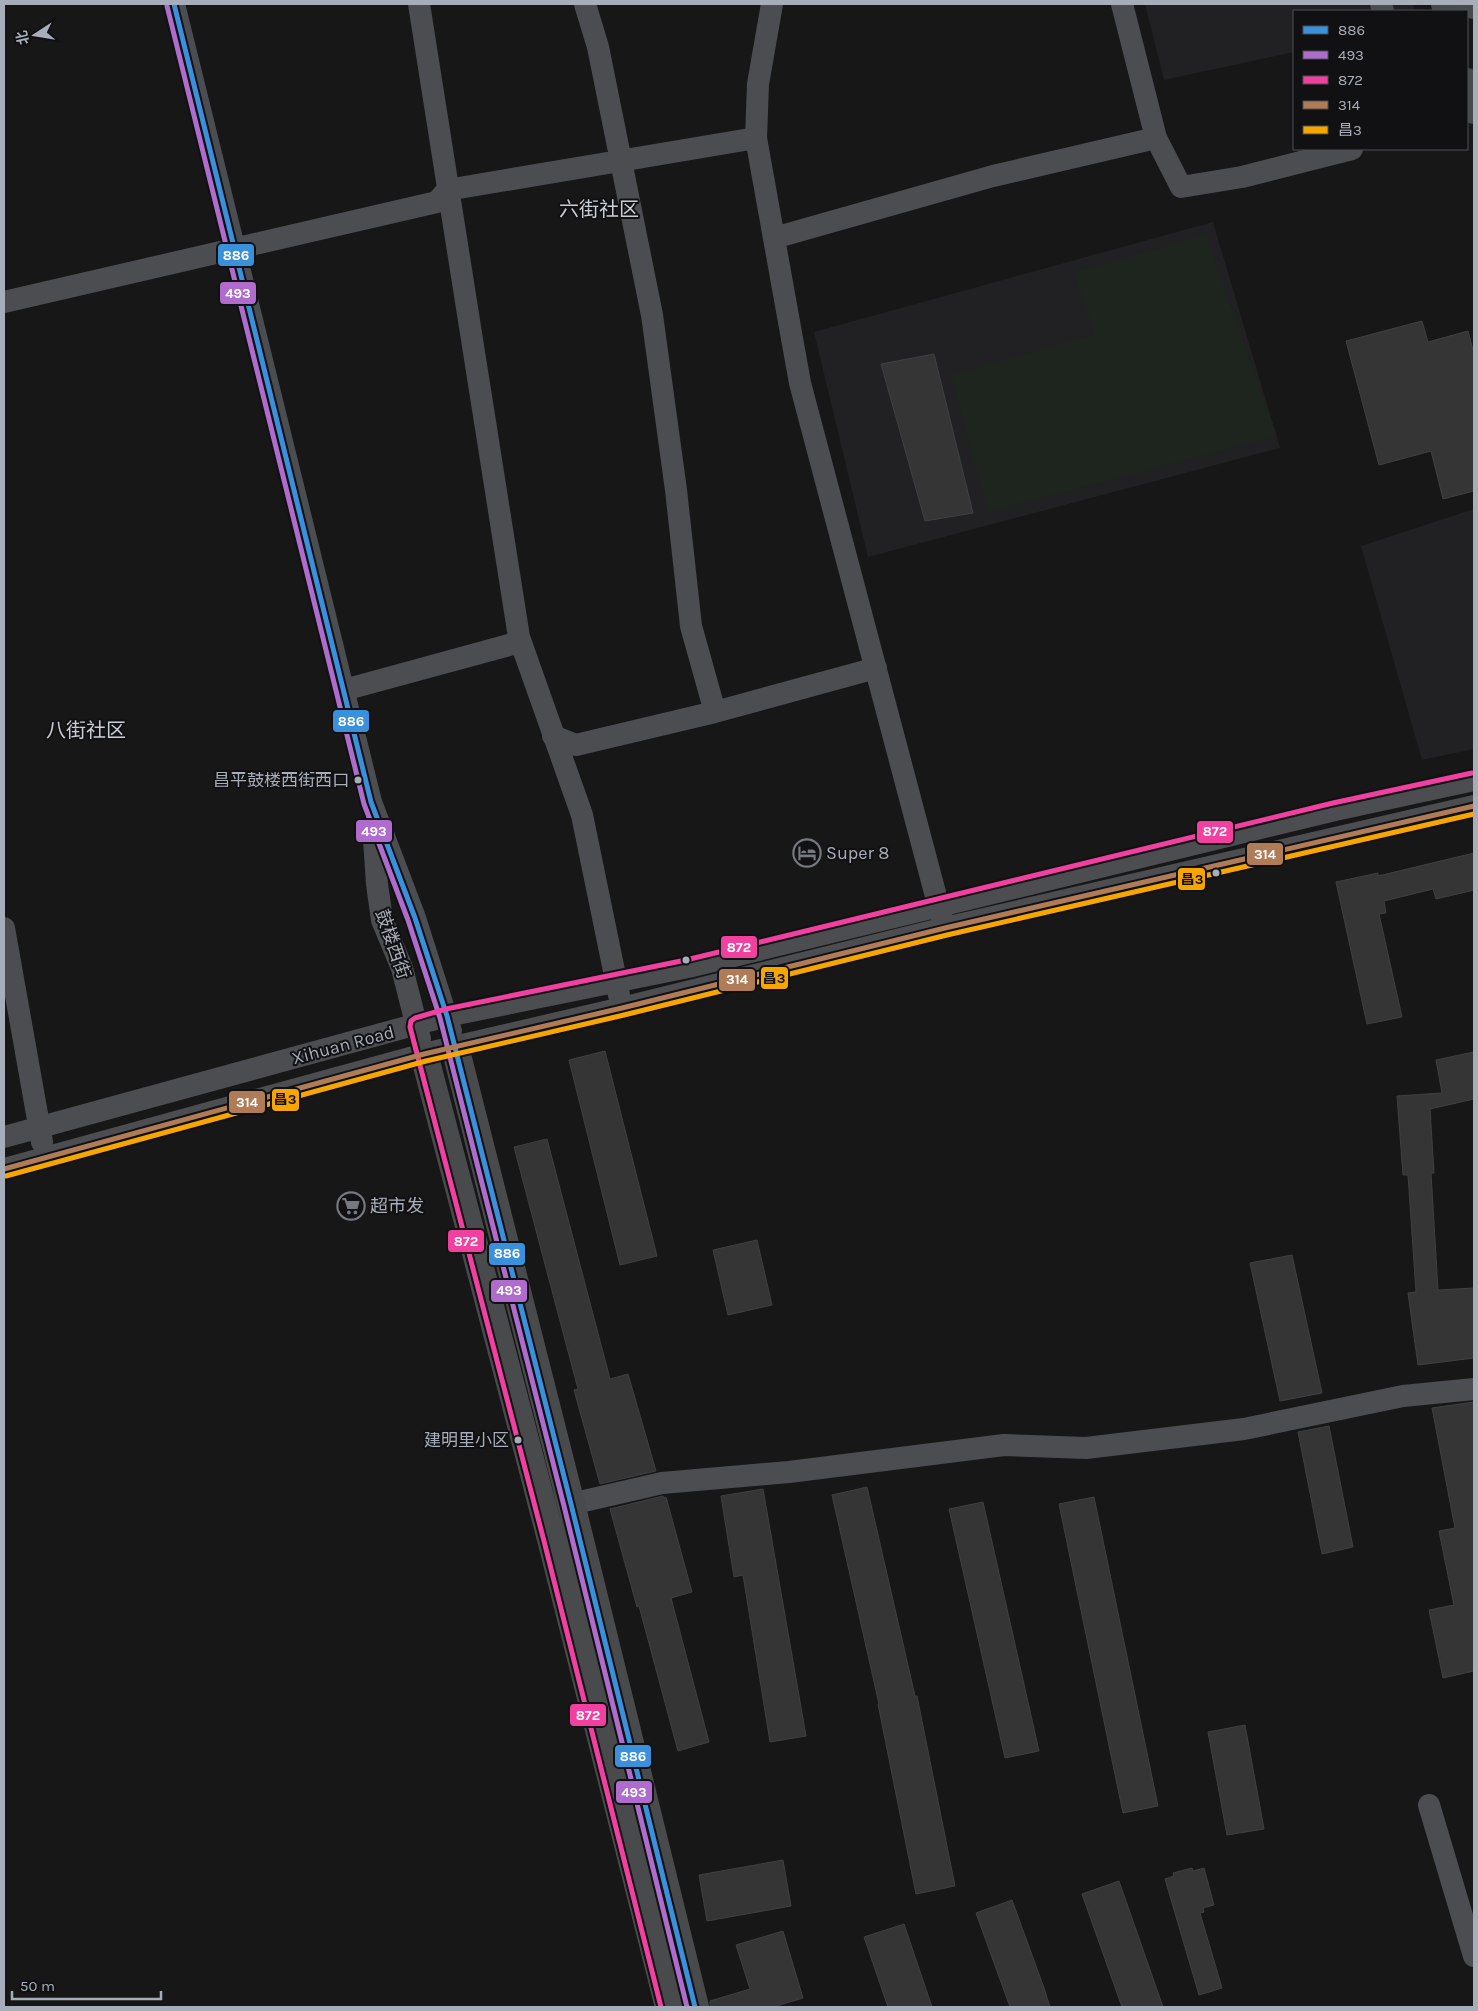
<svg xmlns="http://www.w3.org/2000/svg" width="1478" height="2011" font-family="Karla,'Noto Sans SC',sans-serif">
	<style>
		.built { fill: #212123 }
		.green { fill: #1d251e }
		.building { fill: #353536; stroke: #3f4043 }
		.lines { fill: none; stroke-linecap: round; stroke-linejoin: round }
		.minor { stroke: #4b4d50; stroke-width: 22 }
		.major { stroke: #494a4c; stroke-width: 28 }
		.bus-1-casing { stroke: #111113; stroke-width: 9 }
		.bus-2-casing { stroke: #111113; stroke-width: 9 }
		.bus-3-casing { stroke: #111113; stroke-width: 9 }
		.bus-4-casing { stroke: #111113; stroke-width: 9 }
		.bus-5-casing { stroke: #111113; stroke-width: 9 }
		.bus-1 { stroke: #3a90db; stroke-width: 5 }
		.bus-2 { stroke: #b06ccc; stroke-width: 5 }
		.bus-3 { stroke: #f240a1; stroke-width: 5 }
		.bus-4 { stroke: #b07c57; stroke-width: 5 }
		.bus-5 { stroke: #f7a600; stroke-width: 5 }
		.bus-dot { fill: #a8aeb9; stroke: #111113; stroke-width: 2 }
		.labels { text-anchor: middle; stroke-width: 4; stroke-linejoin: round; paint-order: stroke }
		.bus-label { font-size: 17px; fill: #a8aeb9; stroke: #111113; text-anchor: end }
		.poi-label { font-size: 18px; fill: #a8aeb9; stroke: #111113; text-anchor: start }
		.street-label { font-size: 18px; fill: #a8aeb9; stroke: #111113 }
		.quarter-label { font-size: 20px; fill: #c9cdd4; stroke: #111113 }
		.line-badge { stroke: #111113; stroke-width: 2 }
		.badge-label { font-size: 14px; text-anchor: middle; font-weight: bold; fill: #fff }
		.pale-badge-label { font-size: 14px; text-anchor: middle; font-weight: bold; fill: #111 }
	</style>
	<rect width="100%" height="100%" fill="#171717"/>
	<path class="built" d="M1145 4H1413L1415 11H1294V52L1164 80Z
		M1213 222 1280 448 868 557 814 332Z
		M1474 509V749L1422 760 1361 546Z"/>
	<path class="green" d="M1206 235 1277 436 988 512 951 375 1095 334 1073 272Z"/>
	<path class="building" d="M1422 321 1428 342 1468 331 1474 354V491L1443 499 1431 451 1379 465 1346 341Z
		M934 354 973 513 925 521 881 364Z
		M1474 853V890L1436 899 1433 889 1384 901 1386 913 1379 914 1402 1017 1367 1024 1336 882 1378 873V876Z
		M605 1051 657 1256 620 1265 569 1060Z
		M1474 1052V1099L1430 1109 1434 1173H1431L1438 1290 1474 1288V1358L1418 1365 1408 1293 1416 1292 1408 1175H1403L1397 1096 1442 1093 1436 1060Z
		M547 1139 610 1379 628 1374 656 1471 600 1484 574 1390 578 1389 514 1147Z
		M757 1240 772 1305 728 1315 713 1250Z
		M1292 1255 1322 1393 1280 1401 1250 1263Z
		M1474 1402V1671L1443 1678 1429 1610 1454 1605 1439 1531 1455 1528 1432 1408Z
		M1329 1426 1353 1547 1322 1554 1298 1432Z
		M867 1487 915 1696H917L955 1886 916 1894 878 1704H879L832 1495Z
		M763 1489 806 1736 770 1742 743 1575 734 1577 721 1496Z
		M663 1496 664 1498 666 1497 692 1592 671 1598 709 1742 678 1751 639 1606 637 1607 610 1509Z
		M1094 1497 1158 1806 1123 1813 1059 1504Z
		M983 1502 1039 1751 1005 1758 949 1509Z
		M1245 1725 1264 1829 1227 1835 1208 1732Z
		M783 1860 791 1906 707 1921 699 1875Z
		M1192 1868 1193 1871 1204 1868 1214 1905 1203 1908 1204 1912 1200 1913 1222 1988 1199 1995 1165 1879 1174 1876 1173 1873Z
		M1119 1881 1163 2007H1122L1082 1894Z
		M1012 1900 1044 1988 1050 2007H1010L976 1913Z
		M904 1924 932 2007H888L864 1937Z
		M783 1931 803 1998 773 2007H710V2001L750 1989 736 1945Z"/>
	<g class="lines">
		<path class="minor" d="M174 4 371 802 415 918 451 1031
			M419 4 519 637 582 815 619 995
			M585 4 598 47 652 315 676 490 691 626 715 712
			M772 4 758 84 756 138 800 383 942 919
			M1122 4 1156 138 1181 187 1242 177 1352 149
			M1381 4 1383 11
			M774 238 993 176 1156 138
			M4 302 437 202 447 190 756 138
			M344 690 520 642
			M553 736 576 745 715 712 876 668
			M373 825 377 884 382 920 402 968 420 1039
			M4 928 42 1142
			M4 1137 447 1016 688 967 1335 810 1474 780
			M4 1169 424 1054 622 1008 945 928 1474 806
			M571 1504 662 1483 789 1472 1004 1445 1086 1448 1244 1429 1403 1396 1474 1389
			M1429 1805 1474 1956"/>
		<path class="major" d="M1445 4 1447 11
			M1474 4V5
			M1467 82 1474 110
			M455 1047 571 1504 695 2007
			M424 1054 551 1539 669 2007"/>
		<g class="bus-1-casing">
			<path id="bus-1" d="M174 4 371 802 415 918 447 1016 571 1504 695 2007"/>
		</g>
		<g class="bus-2-casing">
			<path id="bus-2" d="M167 6 364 804 408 920 440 1018 564 1506 687 2007"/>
		</g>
		<g class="bus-3-casing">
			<path id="bus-3" d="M661 2007 544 1541 410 1027 411 1021 415 1018 446 1009 686 960 1333 803 1472 773"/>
		</g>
		<g class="bus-4-casing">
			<path id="bus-4" d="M4 1169 424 1054 622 1008 945 928 1474 806"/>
		</g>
		<g class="bus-5-casing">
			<path id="bus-5" d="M6 1176 426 1061 624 1015 947 935 1474 814"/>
		</g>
		<use href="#bus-1" class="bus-1"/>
		<use href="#bus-2" class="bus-2"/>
		<use href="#bus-3" class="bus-3"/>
		<use href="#bus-4" class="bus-4"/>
		<use href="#bus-5" class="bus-5"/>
	</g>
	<defs>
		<g id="hotel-ring" transform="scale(1.4375)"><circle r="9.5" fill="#111113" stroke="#757980" stroke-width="1.5"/><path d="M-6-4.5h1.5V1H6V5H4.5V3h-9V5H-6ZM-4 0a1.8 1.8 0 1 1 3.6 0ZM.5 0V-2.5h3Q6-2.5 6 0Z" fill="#757980"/></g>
		<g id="supermarket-ring" transform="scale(1.4375)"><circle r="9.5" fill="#111113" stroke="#757980" stroke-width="1.5"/><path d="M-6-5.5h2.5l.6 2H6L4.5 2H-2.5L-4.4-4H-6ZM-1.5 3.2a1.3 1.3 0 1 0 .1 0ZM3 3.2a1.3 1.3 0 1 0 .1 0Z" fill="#757980"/></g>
	</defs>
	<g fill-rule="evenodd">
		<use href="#hotel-ring" x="807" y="853"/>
		<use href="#supermarket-ring" x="351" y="1206"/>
	</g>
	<g class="bus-dot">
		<circle cx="358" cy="780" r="4.5"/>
		<circle cx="1216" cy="873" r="4.5"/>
		<circle cx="686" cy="960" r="4.5"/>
		<circle cx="518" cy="1440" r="4.5"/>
	</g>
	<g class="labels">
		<g class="bus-label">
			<text x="349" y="786">昌平鼓楼西街西口</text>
			<text x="509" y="1446">建明里小区</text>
		</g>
		<g class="poi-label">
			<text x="826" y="859">Super 8</text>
			<text x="370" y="1212">超市发</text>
		</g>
		<g class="street-label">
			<text transform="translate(393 944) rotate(71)" y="6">鼓楼西街</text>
			<text transform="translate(343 1045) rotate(-15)" y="6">Xihuan Road</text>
		</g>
		<g class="quarter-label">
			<text x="599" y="216">六街社区</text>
			<text x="86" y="737">八街社区</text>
		</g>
	</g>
	<g class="line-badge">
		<rect x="217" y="243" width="38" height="24" rx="5" fill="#3a90db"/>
		<rect x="219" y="281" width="38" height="24" rx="5" fill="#b06ccc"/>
		<rect x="332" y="709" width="38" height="24" rx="5" fill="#3a90db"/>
		<rect x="355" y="819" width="38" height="24" rx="5" fill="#b06ccc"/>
		<rect x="1196" y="820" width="38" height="24" rx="5" fill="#f240a1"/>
		<rect x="1246" y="842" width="38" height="24" rx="5" fill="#b07c57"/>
		<rect x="1177" y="867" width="29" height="24" rx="5" fill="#f7a600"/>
		<rect x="720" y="935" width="38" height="24" rx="5" fill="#f240a1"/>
		<rect x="760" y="966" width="29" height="24" rx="5" fill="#f7a600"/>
		<rect x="718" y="968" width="38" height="24" rx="5" fill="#b07c57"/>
		<rect x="271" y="1088" width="29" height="24" rx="5" fill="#f7a600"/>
		<rect x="228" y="1090" width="38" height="24" rx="5" fill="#b07c57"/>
		<rect x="447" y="1229" width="38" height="24" rx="5" fill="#f240a1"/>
		<rect x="488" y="1242" width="38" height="24" rx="5" fill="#3a90db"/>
		<rect x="490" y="1279" width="38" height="24" rx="5" fill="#b06ccc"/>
		<rect x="569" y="1703" width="38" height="24" rx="5" fill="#f240a1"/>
		<rect x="614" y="1744" width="38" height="24" rx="5" fill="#3a90db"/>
		<rect x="615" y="1780" width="38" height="24" rx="5" fill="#b06ccc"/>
	</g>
	<g class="badge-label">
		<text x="236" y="260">886</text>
		<text x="238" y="298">493</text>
		<text x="351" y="726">886</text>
		<text x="374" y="836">493</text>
		<text x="1215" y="836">872</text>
		<text x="1265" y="859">314</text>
		<text x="739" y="952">872</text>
		<text x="737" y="984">314</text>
		<text x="247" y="1107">314</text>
		<text x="466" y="1246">872</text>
		<text x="507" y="1258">886</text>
		<text x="509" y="1295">493</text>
		<text x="588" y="1720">872</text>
		<text x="633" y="1761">886</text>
		<text x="634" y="1797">493</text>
	</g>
	<g class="pale-badge-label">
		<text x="1192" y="884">昌3</text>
		<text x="774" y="983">昌3</text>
		<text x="285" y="1104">昌3</text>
	</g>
	<rect width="1478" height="2011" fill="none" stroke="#a8aeb9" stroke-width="10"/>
	<rect x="1293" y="10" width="175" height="140" fill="#111113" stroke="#4d5055"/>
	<rect x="1303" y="26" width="25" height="8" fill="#3a90db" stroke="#4d5055"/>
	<text x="1338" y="35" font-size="15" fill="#a8aeb9">886</text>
	<rect x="1303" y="51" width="25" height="8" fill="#b06ccc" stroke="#4d5055"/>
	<text x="1338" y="60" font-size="15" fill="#a8aeb9">493</text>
	<rect x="1303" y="76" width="25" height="8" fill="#f240a1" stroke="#4d5055"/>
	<text x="1338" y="85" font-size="15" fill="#a8aeb9">872</text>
	<rect x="1303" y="101" width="25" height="8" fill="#b07c57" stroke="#4d5055"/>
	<text x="1338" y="110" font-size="15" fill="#a8aeb9">314</text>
	<rect x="1303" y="126" width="25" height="8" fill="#f7a600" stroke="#4d5055"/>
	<text x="1338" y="135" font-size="15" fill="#a8aeb9">昌3</text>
	<g transform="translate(35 35) rotate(258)" stroke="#111113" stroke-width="4" paint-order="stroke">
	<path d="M0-4L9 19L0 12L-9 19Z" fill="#a8aeb9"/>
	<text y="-8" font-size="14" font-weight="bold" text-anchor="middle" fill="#a8aeb9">北</text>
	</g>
	<path d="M12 1991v8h149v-8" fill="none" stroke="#a8aeb9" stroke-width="2.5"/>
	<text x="20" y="1991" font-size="15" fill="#a8aeb9" stroke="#111113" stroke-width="4" paint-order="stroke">50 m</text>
</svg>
